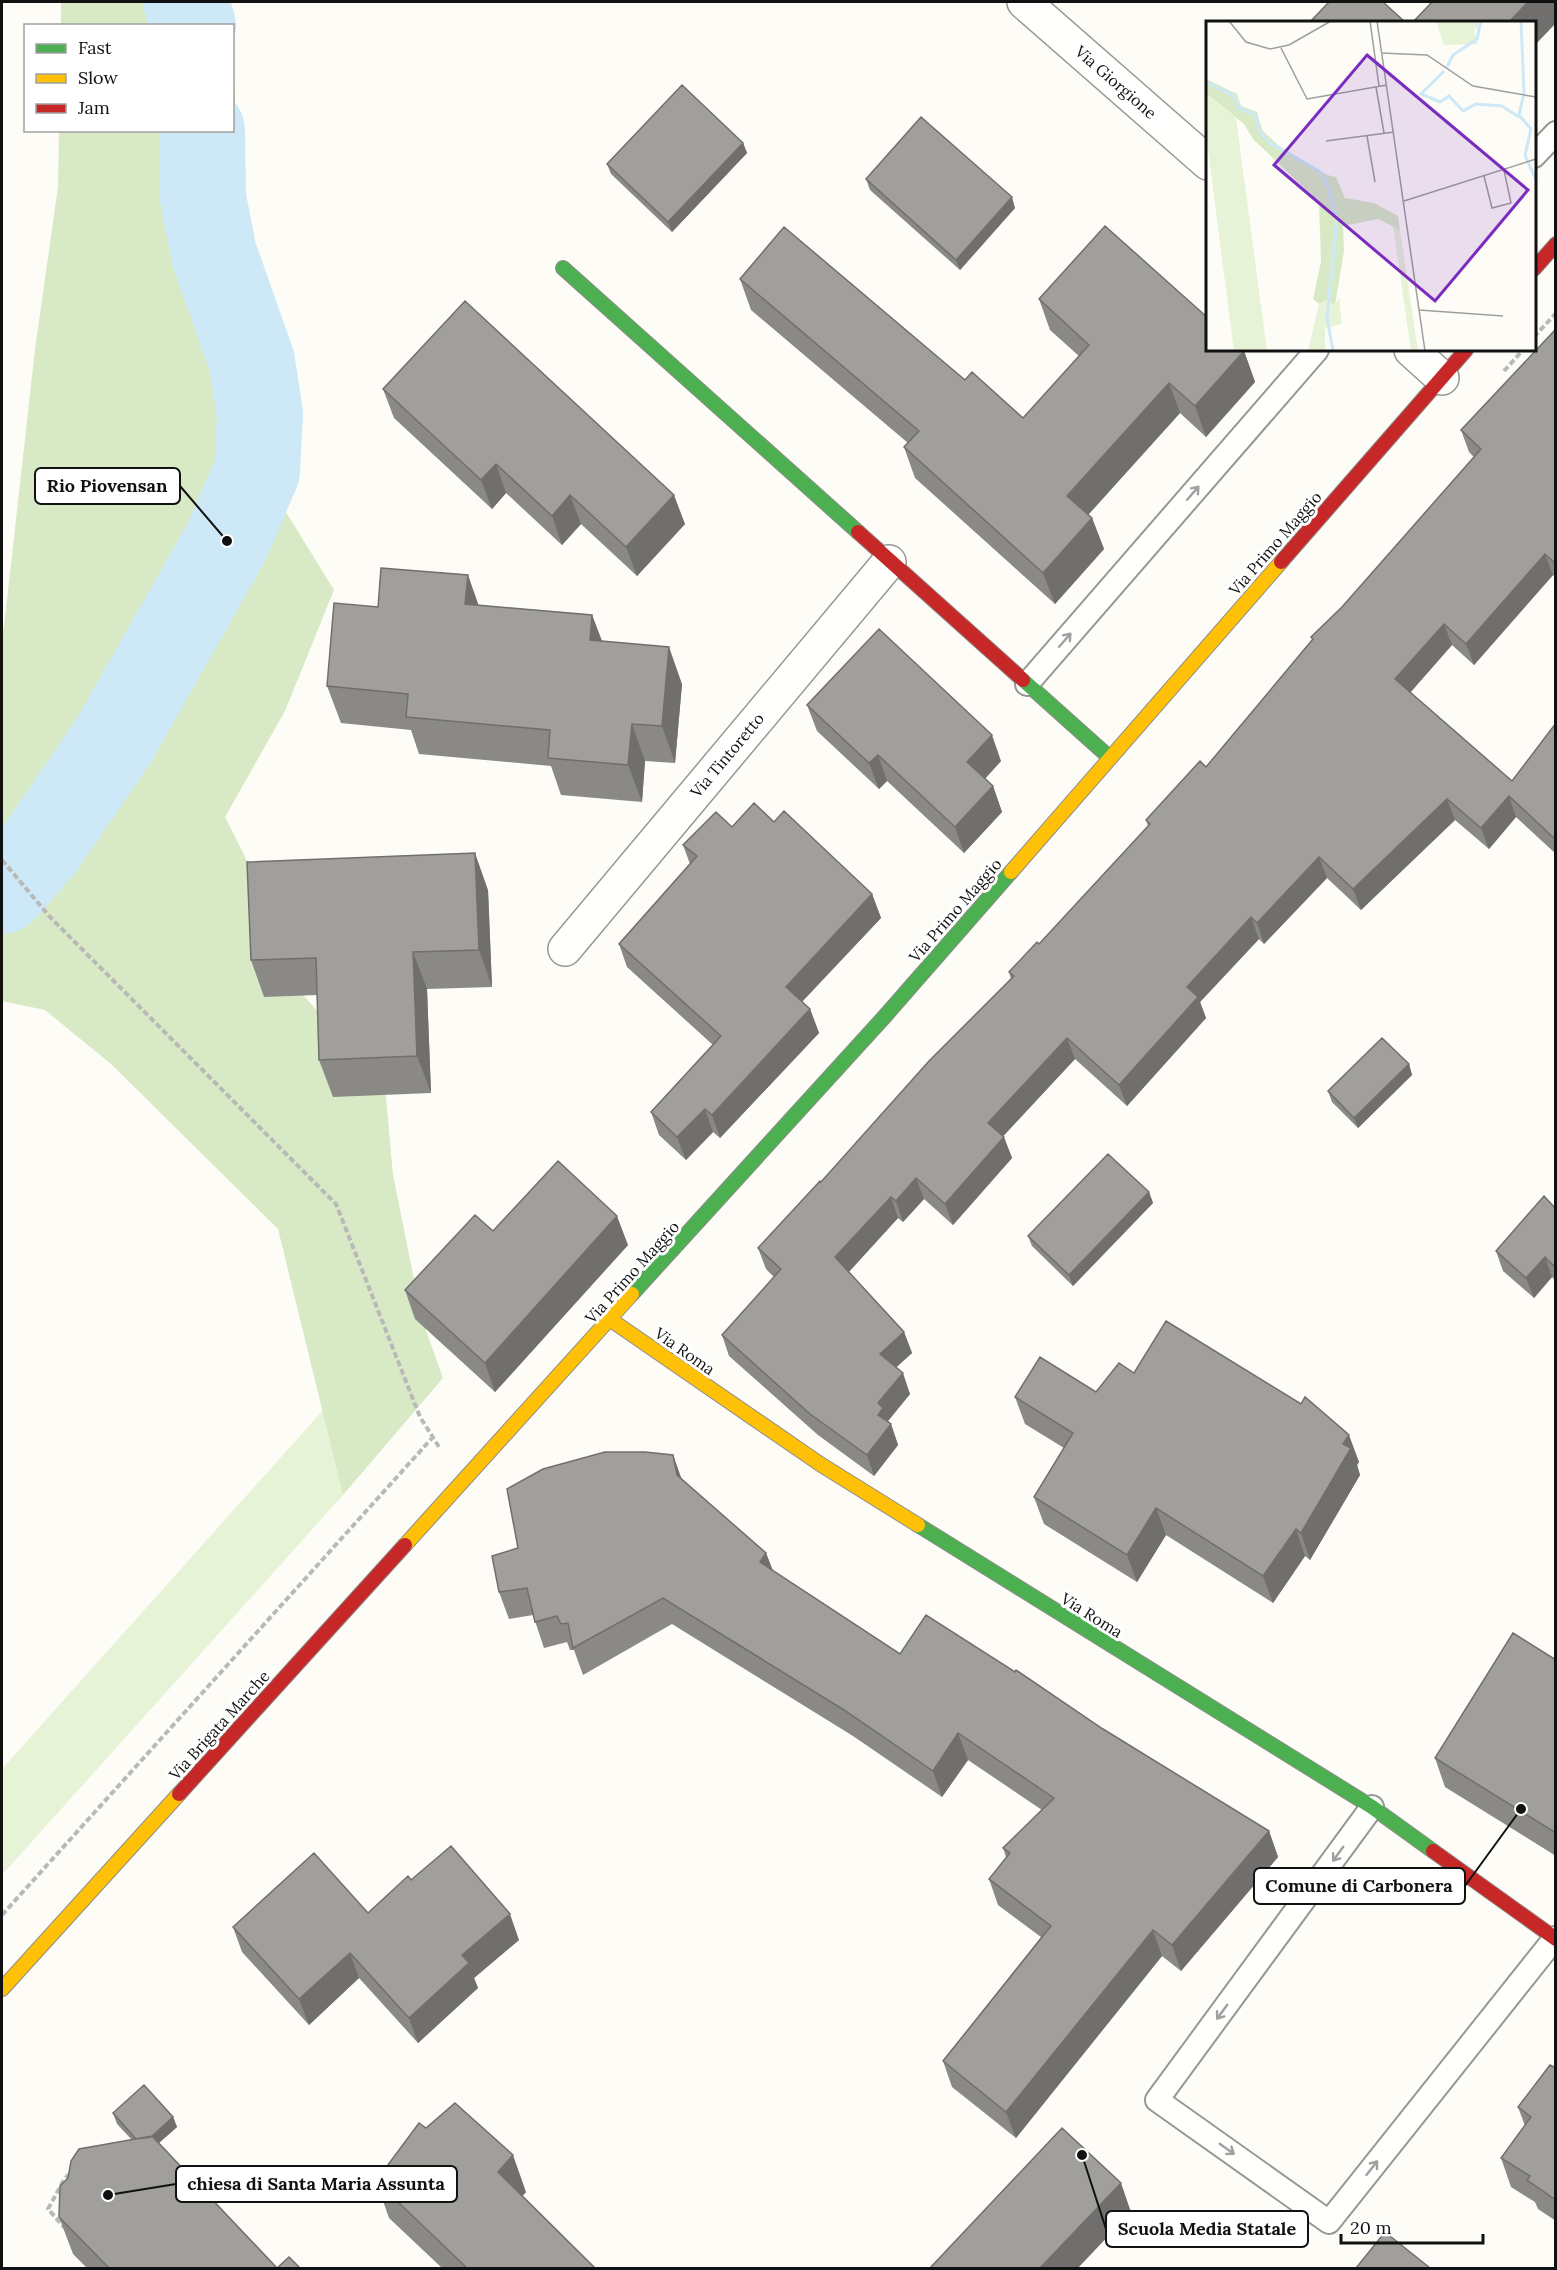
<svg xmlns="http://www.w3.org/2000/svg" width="1557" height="2270" font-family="Lora,serif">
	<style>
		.green { fill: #e7f3d7 }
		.forest { fill: #d8eac5 }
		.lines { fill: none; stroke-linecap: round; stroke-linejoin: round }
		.river { stroke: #cde8f7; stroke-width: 86 }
		.lane-casing { stroke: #979795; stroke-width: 26 }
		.street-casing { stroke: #979795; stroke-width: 36 }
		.fast-casing { stroke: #8e8d8b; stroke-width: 16 }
		.slow-casing { stroke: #8e8d8b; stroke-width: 16 }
		.jam-casing { stroke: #8e8d8b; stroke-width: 16 }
		.path { stroke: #b9b9b8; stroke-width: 4; stroke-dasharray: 6 3; stroke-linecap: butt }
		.lane { stroke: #fffffe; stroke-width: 22 }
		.street { stroke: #fffffe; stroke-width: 33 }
		.fast { stroke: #4caf50; stroke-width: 14 }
		.slow { stroke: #ffc107; stroke-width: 14 }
		.jam { stroke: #c62828; stroke-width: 14 }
		.wall { fill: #8a8986 }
		.shaded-wall { fill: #716f6d }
		.building { fill: #a19f9c; stroke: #716f6d; stroke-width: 1.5 }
		.oneway { stroke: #a0a09f }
		.labels { text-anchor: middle; stroke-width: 6; stroke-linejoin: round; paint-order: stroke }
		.street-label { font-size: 16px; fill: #111; stroke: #fff }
		.inset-river { fill: none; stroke: #cde8f7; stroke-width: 3 }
		.inset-road { fill: none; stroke: #9f9e9b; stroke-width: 1.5 }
		.view { fill: #7b2cbf; fill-opacity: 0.15; stroke: #7b2cbf; stroke-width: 3 }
		.inset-edge { fill: none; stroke: #111; stroke-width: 3 }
		.leader { fill: none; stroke: #111; stroke-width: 2 }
		.callout-dot { fill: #111; stroke: #fff; stroke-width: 2 }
		.callout { fill: #fff; stroke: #111; stroke-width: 2 }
		.callout-label { font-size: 18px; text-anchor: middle; font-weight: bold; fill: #111 }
	</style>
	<rect width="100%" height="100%" fill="#fdfcf7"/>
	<path class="green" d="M324 1409 343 1495 2 1875V1769Z"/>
	<path class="forest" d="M61 2H221L227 25H61Z
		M233 69C238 112 231 155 236 197 250 307 330 390 281 504L334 590 285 711 225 817 268 903 303 995 385 1086 393 1175 422 1319 443 1378 343 1495 278 1229 111 1064 45 1010 2 1001V629L4 627 35 349 58 187 59 131 232 130Z"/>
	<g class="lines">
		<path class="river" d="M186 2 193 26
			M2 891 41 847 114 740 227 541 257 471 260 414 252 362 214 254 203 198 202 130"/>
		<g class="lane-casing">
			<path id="lane" d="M1534 156 1556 133
				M1027 684 1317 350
				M1372 1807 1157 2100 1329 2222 1555 1938"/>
		</g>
		<g class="street-casing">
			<path id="street" d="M1024 2 1208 163
				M1411 350 1442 378
				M565 949 889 562"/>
		</g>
		<g class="fast-casing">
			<path id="fast" d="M563 268 858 532
				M1023 680 1109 757
				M632 1294 886 1015 1011 872
				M918 1525 1372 1807 1433 1851"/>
		</g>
		<g class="slow-casing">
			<path id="slow" d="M1011 872 1281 562
				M611 1320 820 1464 918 1525
				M405 1545 632 1294
				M2 1989 179 1794"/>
		</g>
		<g class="jam-casing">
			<path id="jam" d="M1534 269 1556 244
				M858 532 1023 680
				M1281 562 1466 350
				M179 1794 405 1545
				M1433 1851 1556 1939"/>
		</g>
		<path class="path" d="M1534 337 1556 313
			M1504 371 1523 350
			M2 860 50 917 336 1204 420 1417 439 1447
			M2 1915 433 1437
			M128 2146 152 2170 137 2169 118 2187 106 2182 87 2191 83 2205 84 2213 73 2223V2237L48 2209 65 2178 98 2150Z"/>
		<use href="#lane" class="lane"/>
		<use href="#street" class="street"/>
		<use href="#fast" class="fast"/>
		<use href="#slow" class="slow"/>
		<use href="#jam" class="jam"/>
	</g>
	<path class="wall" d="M743 143 747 153 672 232 611 174 607 164Z
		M866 179 1015 208 960 270 870 190Z
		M740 279 965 380 1023 418 1079 356 1050 330 1039 299 1244 351 1255 382 1206 437 1180 413 1088 515 1092 518 1104 549 1055 604 915 478 904 447 908 443 751 310Z
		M1556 329V578L1553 575 1474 665 1452 645 1410 692 1512 781 1556 723V854L1516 817 1489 849 1455 820 1361 910 1327 878 1264 944 1259 939 1200 1002 1206 1018 1127 1106 1075 1059 1003 1136 1012 1158 953 1225 924 1199 903 1222 898 1218 849 1272 904 1332 912 1353 896 1367 910 1394 888 1421 891 1424 898 1445 874 1476 818 1435 729 1356 722 1335 774 1277 766 1269 758 1248 821 1182 1011 979 1009 972 1039 944 1148 826 1146 820 1206 767 1312 640 1311 637 1342 607 1474 457 1469 452 1461 430Z
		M383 389 685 524 637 576 581 524 562 545 506 493 492 509 394 418Z
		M479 605 592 615 602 641 682 684 675 763 645 761 642 802 561 795 551 766 419 754 411 730 341 723 327 686 378 607Z
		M807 705 1001 761 985 779 993 786 1002 812 964 853 887 781 879 789 817 731Z
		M774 822 872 894 881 918 802 1002 810 1009 819 1033 720 1138 713 1132 686 1160 659 1135 651 1112 713 1045 627 967 619 944 690 864 683 845 732 827Z
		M488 890 492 987 427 989 431 1093 333 1097 319 1060 317 995 264 997 251 960Z
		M1409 1064 1412 1075 1358 1128 1332 1102 1328 1091Z
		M1149 1192 1153 1203 1073 1286 1032 1246 1028 1236Z
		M1556 1209V1281L1552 1277 1534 1298 1503 1271 1496 1251Z
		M493 1231 628 1245 495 1392 415 1319 405 1290Z
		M1134 1373 1359 1462 1357 1465 1360 1475 1310 1560 1305 1556 1273 1603 1166 1535 1137 1582 1044 1524 1034 1497 1064 1448 1025 1424 1015 1397 1096 1392Z
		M673 1455 682 1480 766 1553 773 1571 900 1654 1103 1729 1269 1831 1278 1857 1181 1971 1162 1956 1016 2138 952 2087 943 2061 1041 1937 998 1905 989 1879 1006 1857 1003 1848 1042 1810 968 1760 942 1797 853 1736 672 1624 583 1675 574 1650H570L567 1642 544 1648 533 1615 509 1619 499 1592 518 1548Z
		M1556 1660V1856L1445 1787 1435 1758Z
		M411 1880 519 1940 474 1978 478 1988 418 2043 359 1978 309 2025 242 1952 233 1927 368 1913Z
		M1556 2068V2221L1538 2209 1535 2202 1511 2187 1501 2158 1525 2126 1518 2107Z
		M113 2113 173 2117 177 2127 159 2143 277 2268H300H87L73 2254 59 2217 132 2140 117 2124Z
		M376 2181 526 2192 522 2196 595 2268H442L389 2218Z"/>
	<path class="shaded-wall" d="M1528 2H1556V23L1534 46V22H1509Z
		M743 143 747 153 672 232 668 222Z
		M1012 197 1015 208 960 270 956 260Z
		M1244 351 1255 382 1206 437 1195 406Z
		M1169 383 1180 413 1078 526 1067 496Z
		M496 464 506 493 492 509 481 480Z
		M570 495 581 524 562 545 552 516Z
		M674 495 685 524 637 576 626 547Z
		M1092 518 1104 549 1055 604 1043 573Z
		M1545 554 1553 575 1474 665 1466 644Z
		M468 575 481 612 465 604Z
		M592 615 606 652 590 640Z
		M1444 624 1452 645 1403 701 1395 679Z
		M669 647 682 684 675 763 662 726Z
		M632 724 645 761 642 802 628 765Z
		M992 735 1001 761 976 788 967 762Z
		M878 755 887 781 879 789 869 763Z
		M993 786 1002 812 964 853 955 827Z
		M1509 796 1516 817 1489 849 1481 828Z
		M1447 799 1455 820 1361 910 1353 889Z
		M475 853 488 890 492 987 479 950Z
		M1319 857 1327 878 1264 944 1257 923Z
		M872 894 881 918 794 1010 786 987Z
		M1251 917 1259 939 1200 1002 1206 1018 1127 1106 1119 1085 1187 987Z
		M413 952 427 989 431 1093 417 1056Z
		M810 1009 819 1033 720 1138 712 1115Z
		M1067 1038 1075 1059 996 1144 988 1123Z
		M1409 1064 1412 1075 1358 1128 1354 1118Z
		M705 1109 713 1132 686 1160 677 1137Z
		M1004 1137 1012 1158 953 1225 945 1204Z
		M916 1178 924 1199 903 1222 896 1201Z
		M1149 1192 1153 1203 1073 1286 1069 1275Z
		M891 1197 898 1218 843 1278 835 1257Z
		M617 1216 628 1245 495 1392 485 1363Z
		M1545 1257 1552 1277 1534 1298 1526 1278Z
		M904 1332 912 1353 888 1375 880 1354Z
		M903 1373 910 1394 888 1421 890 1425 891 1424 898 1445 874 1476 867 1455 878 1415V1403Z
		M1349 1435 1359 1462 1357 1465 1360 1475 1310 1560 1301 1533 1343 1444Z
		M673 1455 682 1481 677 1475Z
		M1156 1508 1166 1535 1137 1582 1127 1555Z
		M1296 1529 1305 1556 1273 1603 1263 1576Z
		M766 1553 776 1579 760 1562Z
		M958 1733 968 1760 942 1797 933 1771Z
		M1269 1831 1278 1857 1181 1971 1172 1945Z
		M510 1914 519 1940 474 1978 478 1988 418 2043 409 2018 462 1955Z
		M1153 1930 1162 1956 1016 2138 1006 2112Z
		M350 1953 359 1978 309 2025 299 1999Z
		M173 2117 177 2127 145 2155 142 2145Z
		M513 2155 526 2192 511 2209 498 2172Z
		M1121 2183 1131 2212 1078 2268H1040Z"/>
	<path class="building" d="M1329 2H1383L1405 22H1310Z
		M1432 2H1528L1509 22H1413Z
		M682 85 743 143 668 222 607 164Z
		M921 117 1012 197 956 260 866 179Z
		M1105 226 1208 318V350H1243L1244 351 1195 406 1169 383 1067 496 1092 518 1043 573 904 447 919 431 740 279 784 227 965 380 972 372 1023 418 1089 345 1039 299Z
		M465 301 674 495 626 547 570 495 552 516 496 464 481 480 383 389Z
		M1556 329V564L1545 554 1466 644 1444 624 1395 679 1512 781 1556 723V840L1509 796 1481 828 1447 799 1353 889 1319 857 1257 923 1251 917 1187 987 1198 997 1119 1085 1067 1038 988 1123 1004 1137 945 1204 916 1178 896 1201 891 1197 835 1257 904 1332 880 1354 903 1373 878 1403 883 1408 878 1415 891 1424 867 1455 810 1414 722 1335 781 1269 758 1248 820 1181 821 1182 929 1061 1014 976 1009 972 1037 942 1039 944 1150 824 1146 820 1200 761 1206 767 1313 639 1311 637 1342 607 1481 449 1461 430Z
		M381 568 468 575 465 604 592 615 590 640 669 647 662 726 632 724 628 765 548 758 550 730 406 717 408 694 327 686 334 603 378 607Z
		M879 629 992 735 967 762 993 786 955 827 878 755 869 763 807 705Z
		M754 803 774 822 784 811 872 894 786 987 810 1009 712 1115 705 1109 677 1137 651 1112 721 1036 619 944 697 856 683 845 716 812 732 827Z
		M475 853 479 950 413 952 417 1056 319 1060 316 958 251 960 247 862Z
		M1382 1038 1409 1064 1354 1118 1328 1091Z
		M1108 1154 1149 1192 1069 1275 1028 1236Z
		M558 1161 617 1216 485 1363 405 1290 475 1215 493 1231Z
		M1544 1196 1556 1209V1268L1545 1257 1526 1278 1496 1251Z
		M1166 1321 1301 1404 1305 1397 1349 1435 1343 1444 1351 1448 1301 1533 1296 1529 1263 1576 1156 1508 1127 1555 1034 1497 1073 1433 1015 1397 1040 1357 1096 1392 1119 1363 1134 1373Z
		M605 1452H645L673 1455 677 1475 766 1553 760 1562 900 1654 926 1615 1015 1672 1016 1670 1103 1729 1269 1831 1172 1945 1153 1930 1006 2112 943 2061 1051 1926 989 1879 1010 1853 1003 1848 1054 1798 958 1733 933 1771 844 1710 663 1598 573 1648 568 1623 561 1624 557 1616 535 1622 527 1588 499 1592 492 1556 518 1548 507 1489 543 1469Z
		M1513 1633 1556 1660V1833L1435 1758Z
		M451 1846 510 1914 462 1955 469 1963 409 2018 350 1953 299 1999 233 1927 314 1853 368 1913 408 1876 411 1880Z
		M1550 2065 1556 2068V2200L1527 2180 1530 2176 1501 2158 1531 2117 1518 2107Z
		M144 2085 173 2117 151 2137 136 2139 113 2113Z
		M455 2103 513 2155 498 2172 595 2268H467L376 2181 419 2123 426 2128Z
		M1062 2128 1121 2183 1040 2268H930Z
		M152 2136 277 2268 289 2257 300 2268H109L59 2217 60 2186 68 2178 71 2161 79 2149Z
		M1385 2232 1430 2268H1356Z"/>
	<defs><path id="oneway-shaft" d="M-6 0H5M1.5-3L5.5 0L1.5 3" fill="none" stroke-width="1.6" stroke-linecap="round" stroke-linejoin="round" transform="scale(1.5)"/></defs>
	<g class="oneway">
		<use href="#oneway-shaft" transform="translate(1193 493) rotate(-49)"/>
		<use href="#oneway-shaft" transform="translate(1065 640) rotate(-49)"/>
		<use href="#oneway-shaft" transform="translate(1338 1854) rotate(126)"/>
		<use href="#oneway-shaft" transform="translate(1222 2012) rotate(126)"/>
		<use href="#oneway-shaft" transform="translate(1227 2149) rotate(35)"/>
		<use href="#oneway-shaft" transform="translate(1372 2168) rotate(-52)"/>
	</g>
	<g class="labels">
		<g class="street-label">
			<text transform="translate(1116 82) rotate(41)" y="6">Via Giorgione</text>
			<text transform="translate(1275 543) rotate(-49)" y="6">Via Primo Maggio</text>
			<text transform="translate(727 755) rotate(-50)" y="6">Via Tintoretto</text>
			<text transform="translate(955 910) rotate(-49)" y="6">Via Primo Maggio</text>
			<text transform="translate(632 1272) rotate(-48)" y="6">Via Primo Maggio</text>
			<text transform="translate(685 1351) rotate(35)" y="6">Via Roma</text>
			<text transform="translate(1092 1615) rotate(32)" y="6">Via Roma</text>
			<text transform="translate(219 1725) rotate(-48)" y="6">Via Brigata Marche</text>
		</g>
	</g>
	<g transform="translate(1206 21)">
		<rect width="330" height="330" fill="#fdfcf7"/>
		<path d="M230 0H275L273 8H268L272 23 238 24ZM0 72 30 97 61 330H28L0 114ZM187 205 194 209 212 330H205ZM133 277 136 303 119 307V330H102L113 283 120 279 129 284Z" fill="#e7f3d7"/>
		<path d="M0 58 31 73 35 85 51 91 56 109 73 125 121 154 130 156 139 177 168 182 192 195 194 209 172 198 137 205 138 230 129 284 120 279 113 283 107 278 115 241 113 181 47 118 38 103 0 72Z" fill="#d8eac5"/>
		<path class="inset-river" d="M315 0 318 72 313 94 325 108 319 134 330 159M241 46 247 34 271 18 275 0M238 50 215 73 234 81 243 75 257 90 270 83 296 85 313 96M0 61 28 75 33 87 49 94 53 110 64 122 113 150 120 160 131 197 121 297 127 330"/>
		<path class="inset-road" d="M23 0 40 21 64 28 83 24 125 0M164 0 173 65M171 0 219 330M75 27 101 78 181 64M175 32 221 34 267 65 330 76M170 66 178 112M161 115 169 161M120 120 188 111M278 155 286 187 305 182 298 149M198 180 330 138M213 289 297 295"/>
		<path class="view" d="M161 34 322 169 229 280 68 144Z"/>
		<rect width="330" height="330" class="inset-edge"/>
	</g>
	<path class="leader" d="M227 541L180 486M1521 1809L1465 1886M108 2195L176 2184M1082 2155L1106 2229"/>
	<g class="callout-dot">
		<circle cx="227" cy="541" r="6"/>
		<circle cx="1521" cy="1809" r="6"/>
		<circle cx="108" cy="2195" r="6"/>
		<circle cx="1082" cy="2155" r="6"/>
	</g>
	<g class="callout">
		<rect x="35" y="468" width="145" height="36" rx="6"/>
		<rect x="1254" y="1868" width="211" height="36" rx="6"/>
		<rect x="176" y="2166" width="281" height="36" rx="6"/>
		<rect x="1106" y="2211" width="202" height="36" rx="6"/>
	</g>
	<g class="callout-label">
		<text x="107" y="492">Rio Piovensan</text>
		<text x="1359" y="1892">Comune di Carbonera</text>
		<text x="316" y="2190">chiesa di Santa Maria Assunta</text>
		<text x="1207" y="2235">Scuola Media Statale</text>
	</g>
	<rect width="1557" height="2270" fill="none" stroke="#111111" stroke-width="6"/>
	<rect x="24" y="24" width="210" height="108" fill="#ffffff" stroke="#a0a0a0" stroke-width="1.5"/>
	<rect x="36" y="44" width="30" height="9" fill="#4caf50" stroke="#a0a0a0" stroke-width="1.5"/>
	<text x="78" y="54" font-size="18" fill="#111111">Fast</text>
	<rect x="36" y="74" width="30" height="9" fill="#ffc107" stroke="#a0a0a0" stroke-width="1.5"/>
	<text x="78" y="84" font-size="18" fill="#111111">Slow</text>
	<rect x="36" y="104" width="30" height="9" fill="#c62828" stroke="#a0a0a0" stroke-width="1.5"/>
	<text x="78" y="114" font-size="18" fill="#111111">Jam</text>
	<path d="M1341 2234v9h142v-9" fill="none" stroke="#111111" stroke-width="3"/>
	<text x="1350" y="2234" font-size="18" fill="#111111" stroke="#ffffff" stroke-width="4.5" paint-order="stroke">20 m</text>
</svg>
